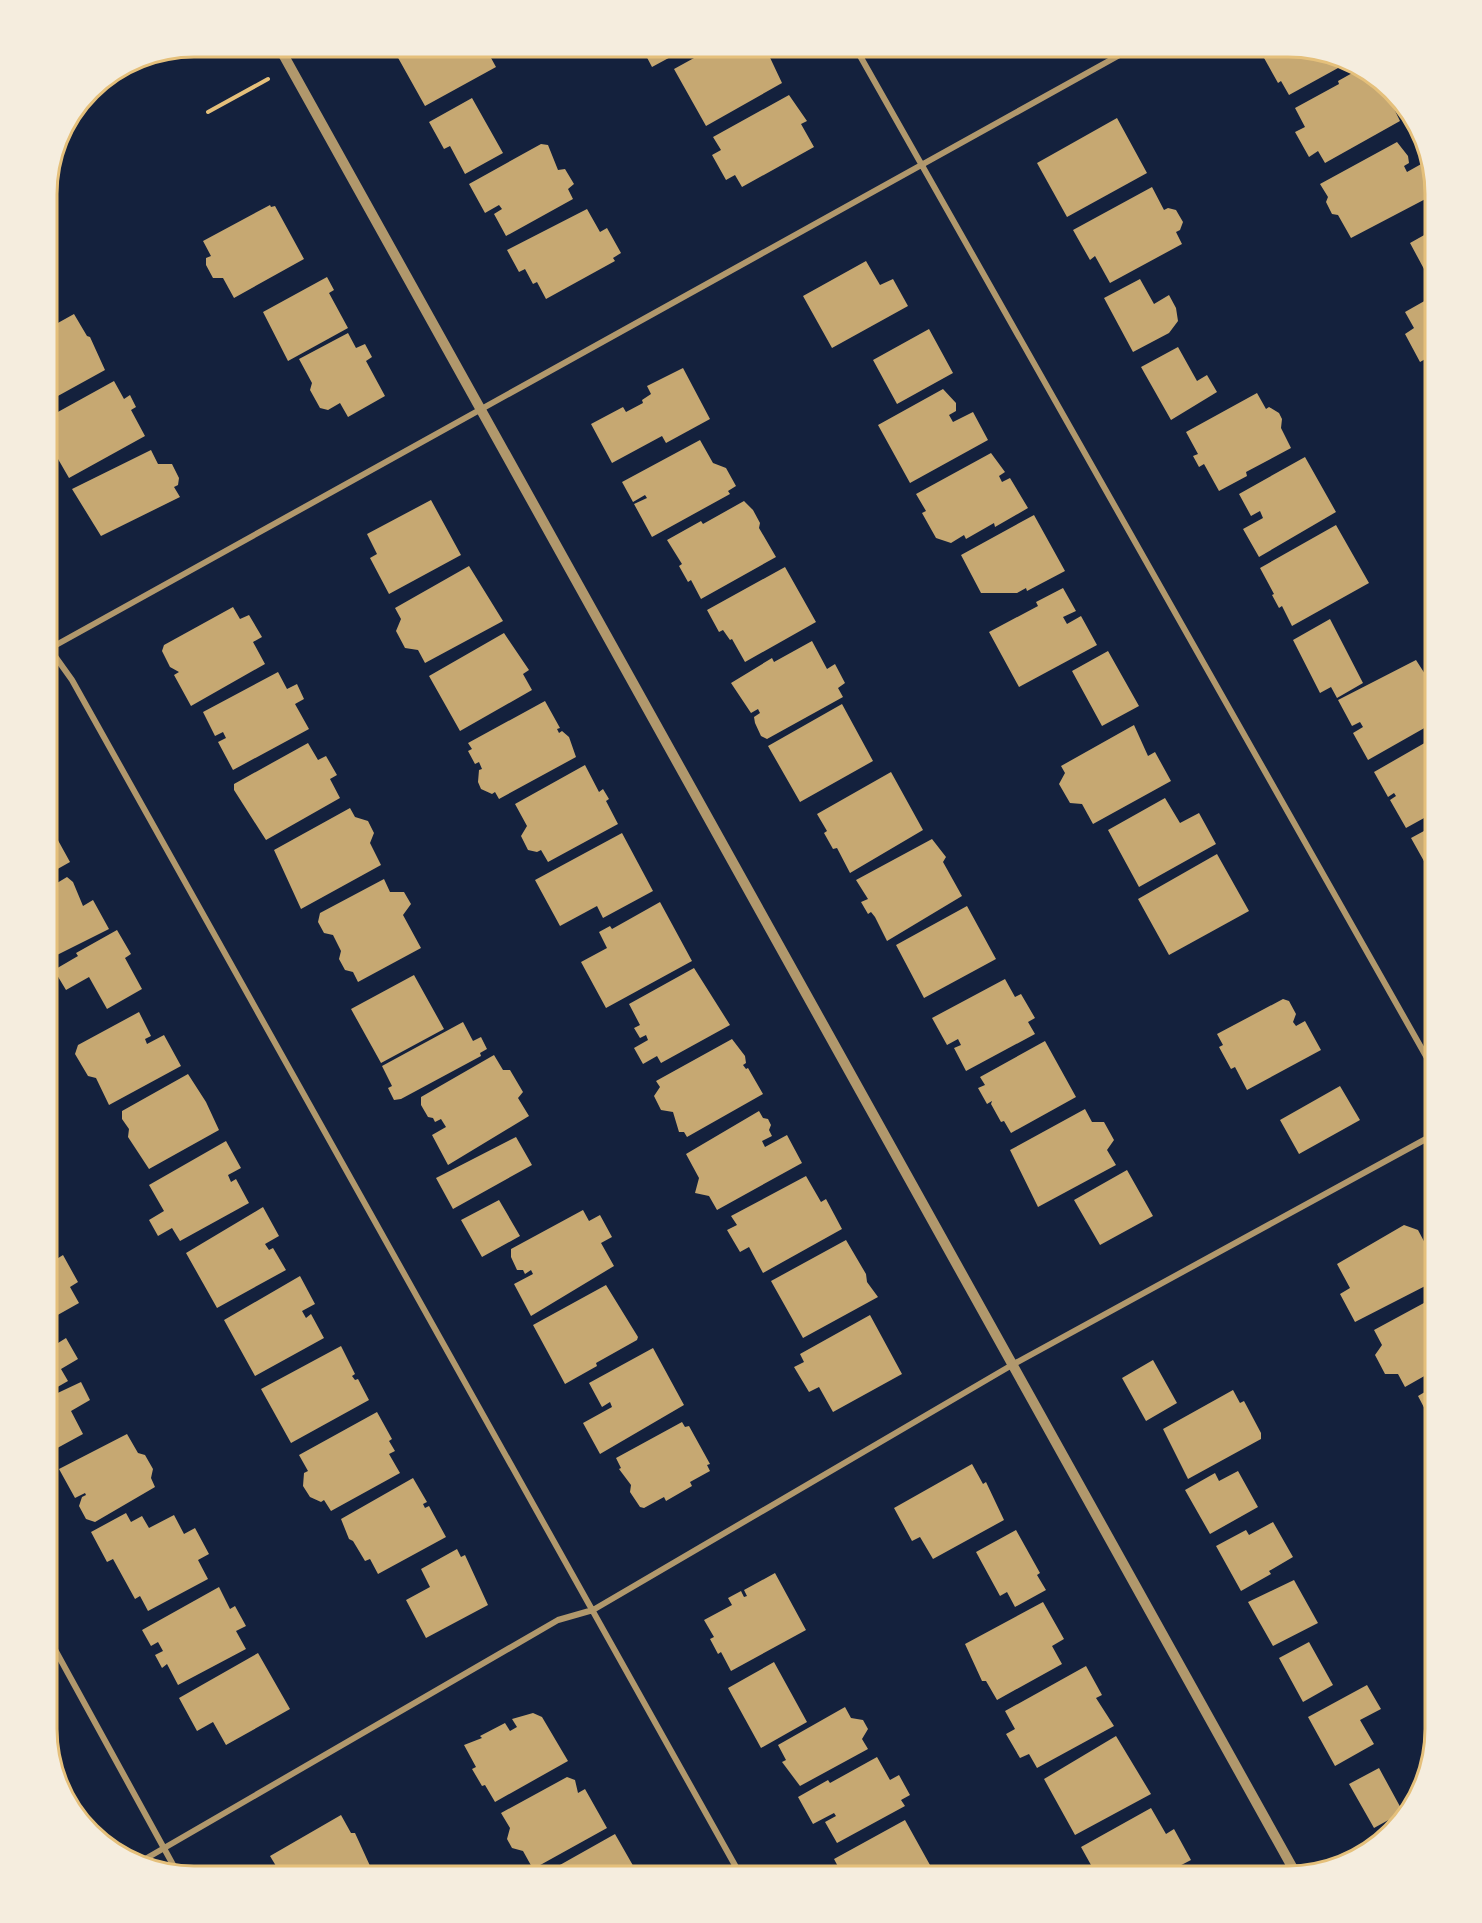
<svg xmlns="http://www.w3.org/2000/svg" width="1482" height="1923" font-family="'Archivo Narrow',sans-serif">
	<style>
		.building { fill: #c6a872 }
		.lines { fill: none; stroke-linecap: round; stroke-linejoin: round }
		.path { stroke: #e5c07b; stroke-width: 4 }
		.minor { stroke: #b1986c; stroke-width: 6 }
		.tertiary { stroke: #b1986c; stroke-width: 10 }
		.rim { fill: none; stroke: #e5c07b; stroke-width: 3 }
	</style>
	<rect width="100%" height="100%" fill="#14213d"/>
	<path class="building" d="M392 47H485L496 67 425 106Z
		M629 47H689L652 67 643 50 634 56Z
		M714 47H765L782 83 706 126 674 69Z
		M1262 47H1297L1349 62 1289 95 1281 81 1278 83 1259 49Z
		M1363 67 1384 88 1400 121 1325 163 1318 151 1309 157 1295 132 1305 127 1295 108 1339 84 1338 81Z
		M789 95 807 121 801 124 814 147 742 187 735 175 726 180 712 155 721 150 713 137Z
		M472 98 503 153 465 174 450 146 444 149 429 122Z
		M1117 118 1147 173 1067 217 1037 163Z
		M1397 142 1408 156 1409 163 1404 166 1407 172 1423 163 1435 194 1351 238 1338 215 1332 214 1326 202 1328 197 1320 184Z
		M541 144 548 145 558 170 565 169 574 184 568 189 573 199 506 236 494 214 502 209 499 205 485 213 469 184Z
		M1152 187 1164 210 1168 208 1176 210 1183 222 1180 230 1176 232 1182 244 1110 283 1095 256 1090 260 1073 230Z
		M270 205 271 207 275 206 304 259 234 298 223 278H213L206 265V258L211 256 203 241Z
		M587 209 600 232 607 228 621 253 613 258 615 261 546 299 537 282 533 284 525 269 519 272 507 250Z
		M1435 229V280L1431 282 1410 243Z
		M866 261 880 285 893 279 908 306 832 348 803 296Z
		M327 277 334 290 329 293 348 328 288 361 263 312Z
		M1140 279 1154 304 1169 295 1176 308 1178 321 1169 333 1133 352 1104 298Z
		M1435 295V369L1429 357 1420 362 1405 334 1414 328 1405 312Z
		M74 314 87 336 90 337 105 370 47 402V329Z
		M929 329 953 373 897 404 873 360Z
		M348 333 356 348 365 344 372 357 366 361 385 396 348 417 340 403 328 410 320 408 310 390 312 383 299 359Z
		M1178 347 1197 381 1207 375 1217 392 1171 420 1141 367Z
		M683 368 710 419 666 443 662 436 612 463 591 424 623 407 626 412 643 403 642 400 651 394 647 386Z
		M114 381 124 399 130 395 136 407 131 410 145 436 69 478 47 440V418Z
		M943 389 956 403V411L949 415 953 422 973 412 988 440 910 483 878 425Z
		M1257 393 1266 409 1269 407 1279 413 1282 419 1281 428 1291 448 1246 472 1247 476 1219 491 1204 464 1199 467 1193 456 1198 454 1186 432Z
		M700 440 713 463 726 468 736 486 728 491 730 494 652 537 634 504 647 498 645 495 633 502 622 482Z
		M151 450 158 464H172L179 478 178 485 174 487 180 497 101 536 72 489Z
		M991 453 1005 472 999 476 1002 482 1010 478 1028 508 995 527 994 523 966 539 964 535 951 543 936 538 922 513 926 511 916 494Z
		M1305 457 1336 512 1259 557 1243 529 1263 518 1260 511 1251 516 1239 494Z
		M431 500 461 555 389 594 370 558 377 554 367 534Z
		M744 501 753 510 760 523 759 528 776 557 701 599 691 580 688 582 679 566 682 564 667 540 701 521 703 524Z
		M1034 515 1065 571 1027 591 1026 588 1017 593H981L961 555Z
		M1336 525 1369 583 1292 626 1282 606 1279 608 1272 595 1274 594 1260 568Z
		M469 566 503 621 425 663 418 650 405 648 396 631 401 619 395 608Z
		M785 567 816 622 745 662 732 639 730 640 723 630 719 632 707 610Z
		M1063 588 1076 611 1063 617 1067 624 1081 616 1097 645 1019 687 989 632 1038 606 1036 602Z
		M233 607 240 619 249 615 262 637 253 642 265 664 191 706 174 675 179 672 170 667 162 651 164 645Z
		M1330 619 1363 683 1337 698 1331 687 1320 693 1293 640Z
		M504 633 529 670 523 674 532 690 460 731 429 676Z
		M812 641 827 669 835 664 845 683 838 688 843 697 767 739 761 736 755 723 754 717 760 713 758 709 751 713 731 683 772 658 774 662Z
		M1108 651 1139 706 1102 726 1072 671Z
		M1416 660 1425 674 1433 670 1435 673V722L1368 760 1353 733 1363 727 1360 722 1352 726 1338 700Z
		M278 672 287 689 297 684 304 699 295 704 309 729 233 770 218 742 226 738 223 732 215 736 203 712Z
		M545 701 560 728 557 729 559 733 562 731 569 737 576 757 499 799 495 792 492 794 481 789 478 782 479 770 482 769 479 762 475 764 468 751 472 749 468 743Z
		M842 704 873 761 800 802 768 746Z
		M1134 725 1148 756 1155 752 1171 781 1093 824 1082 804 1070 803 1059 784 1065 773 1061 766Z
		M1435 737V812L1406 828 1390 800 1396 796 1394 793 1388 797 1374 772Z
		M308 743 318 760 326 756 337 775 330 779 340 798 266 840 234 790V784Z
		M585 765 599 792 603 789 609 799 606 801 618 824 548 862 541 850 537 852 528 850 521 836 527 826 515 804Z
		M891 772 923 830 850 873 837 848 833 849 824 833 827 831 817 814Z
		M1165 798 1180 823 1199 813 1216 844 1139 887 1108 830Z
		M350 808 355 817 368 821 374 833 370 843 381 865 301 909 274 850Z
		M1435 825V877L1433 873 1431 874 1427 867 1430 865 1428 862 1425 863 1411 838Z
		M54 833 70 862 47 875V836Z
		M622 833 653 891 603 918 597 906 560 926 535 880Z
		M932 839 946 857 943 862 962 896 887 941 875 917 871 912 868 914 861 902 868 899 856 880Z
		M1217 854 1249 911 1169 955 1138 899Z
		M67 877 73 882 83 906 93 900 109 929 47 960V889Z
		M384 879 390 892H404L411 904 403 915 421 948 358 982 353 972 345 970 339 959 341 951 333 935 324 933 318 922 320 913Z
		M660 902 692 961 606 1008 581 962 607 948 599 932 610 926 612 929Z
		M967 906 996 959 924 998 896 945Z
		M117 930 131 954 125 958 142 989 107 1009 89 977 66 990 54 970 78 956 76 953Z
		M694 968 730 1025 661 1063 657 1056 643 1064 634 1048 648 1040 646 1035 640 1038 634 1028 640 1025 629 1004Z
		M414 975 444 1029 381 1063 351 1009Z
		M1005 979 1015 997 1021 994 1035 1018 1028 1022 1035 1034 966 1071 954 1048 961 1045 958 1039 947 1045 932 1018Z
		M1283 999 1289 1001 1296 1014 1293 1022 1296 1026 1305 1021 1321 1050 1247 1090 1235 1067 1231 1069 1219 1047 1223 1045 1217 1034Z
		M139 1012 151 1036 145 1039 147 1044 164 1035 181 1066 109 1105 96 1078 88 1076 75 1054 78 1045Z
		M463 1022 473 1041 481 1037 487 1049 480 1053 481 1056 401 1099 394 1100 388 1088 392 1086 382 1066Z
		M732 1039 745 1056 746 1063 743 1065 746 1069 748 1068 763 1094 687 1137 684 1132H679L673 1112 661 1110 654 1096 660 1087 656 1081Z
		M1045 1041 1076 1097 1011 1133 1004 1121 1001 1122 991 1104 992 1101 987 1104 978 1088 985 1085 980 1077Z
		M494 1055 503 1070H510L523 1092 518 1098 529 1116 448 1165 432 1135 446 1127 441 1119 435 1122 433 1118 428 1117 421 1105V1097Z
		M188 1074 206 1102 219 1130 149 1169 128 1137 129 1129 122 1119V1111Z
		M1340 1086 1360 1120 1299 1154 1280 1120Z
		M1085 1109 1092 1122H1104L1114 1140 1107 1150 1116 1165 1038 1207 1010 1150Z
		M759 1111 763 1118 768 1119 771 1125 769 1130 772 1136 762 1141 765 1147 787 1135 802 1163 717 1210 709 1196 695 1193 699 1178 686 1154Z
		M516 1137 532 1165 453 1209 436 1178Z
		M226 1141 241 1168 228 1175 231 1182 236 1179 249 1203 180 1241 172 1228 158 1236 149 1220 164 1211 149 1185Z
		M1127 1170 1153 1216 1100 1245 1074 1200Z
		M806 1176 821 1202 826 1199 842 1229 763 1273 749 1247 740 1252 727 1230 737 1225 731 1216Z
		M499 1200 520 1236 482 1257 461 1220Z
		M263 1207 279 1236 265 1244 269 1250 273 1248 286 1270 217 1308 186 1253Z
		M583 1210 589 1221 600 1215 612 1237 601 1243 614 1266 531 1316 514 1284 533 1274 531 1270 525 1274 523 1270H517L511 1257V1249Z
		M1404 1225 1418 1230 1435 1262V1281L1355 1322 1340 1294 1350 1288 1337 1264Z
		M846 1240 866 1274 867 1282 878 1297 803 1338 771 1281Z
		M47 1246 55 1260 63 1255 78 1282 70 1287 79 1303 47 1321Z
		M300 1276 315 1304 302 1311 306 1318 311 1314 324 1338 255 1376 224 1320Z
		M606 1285 638 1337 637 1340 596 1363 597 1366 565 1384 533 1325Z
		M1435 1297V1370L1405 1387 1398 1374H1385L1375 1355 1382 1345 1374 1330Z
		M870 1315 902 1374 833 1412 819 1387 809 1392 794 1367 804 1362 800 1354Z
		M66 1338 78 1359 61 1369 68 1381 47 1393V1343L50 1348Z
		M341 1346 355 1374 352 1376 355 1380 358 1379 369 1400 291 1443 261 1389Z
		M653 1348 684 1405 600 1454 583 1423 612 1407 610 1402 602 1407 589 1383Z
		M1153 1360 1177 1403 1146 1421 1122 1378Z
		M81 1382 90 1400 71 1411 83 1434 50 1452 47 1446V1398Z
		M1435 1386V1443L1424 1422 1430 1419 1418 1396Z
		M1233 1390 1240 1403 1244 1401 1261 1433V1439L1188 1479 1163 1429Z
		M377 1412 392 1439 389 1441 395 1451 389 1454 400 1473 331 1511 324 1500 321 1502 310 1497 303 1486 304 1473 308 1471 299 1455Z
		M682 1422 685 1427 689 1426 710 1464 707 1465 710 1471 690 1482 692 1486 666 1501 664 1497 644 1508 640 1507 630 1492 631 1485 619 1469 621 1468 616 1458Z
		M127 1434 138 1453 145 1455 153 1469 151 1478 155 1487 95 1522 86 1519 79 1506 82 1497 86 1495 85 1493 75 1498 59 1469Z
		M972 1464 983 1484 986 1482 1004 1520 933 1559 920 1537 912 1541 894 1508Z
		M1238 1471 1258 1507 1210 1534 1185 1490 1215 1473 1219 1481Z
		M413 1478 427 1502 423 1504 425 1508 429 1506 446 1537 378 1574 370 1559 365 1561 353 1541 349 1539 341 1519Z
		M126 1513 131 1522 142 1516 149 1528 174 1515 184 1534 195 1528 209 1554 198 1560 208 1579 148 1611 140 1596 135 1599 113 1559 107 1562 91 1532Z
		M1273 1522 1293 1557 1269 1571 1271 1574 1241 1591 1216 1546 1246 1530 1249 1535Z
		M1016 1530 1040 1573 1037 1575 1046 1590 1015 1607 1007 1592 1000 1596 976 1552Z
		M457 1549 461 1557 465 1555 488 1605 426 1638 406 1600 430 1587 421 1569Z
		M775 1573 806 1630 731 1671 721 1652 718 1654 710 1639 714 1637 704 1620 732 1605 728 1598 741 1591 744 1597 747 1596 744 1590Z
		M1294 1580 1318 1623 1273 1646 1248 1602Z
		M219 1587 230 1609 235 1606 246 1626 236 1631 246 1649 178 1685 167 1664 162 1668 155 1655 163 1651 158 1642 151 1646 142 1630Z
		M1043 1602 1064 1639 1052 1646 1062 1664 997 1700 986 1681H982L965 1644Z
		M1309 1642 1333 1685 1303 1702 1279 1658Z
		M258 1653 290 1709 226 1745 213 1722 197 1731 179 1698Z
		M774 1662 807 1722 761 1748 728 1688Z
		M1086 1666 1102 1695 1096 1698 1114 1726 1037 1768 1029 1754 1020 1758 1006 1734 1015 1729 1005 1711Z
		M1367 1685 1381 1709 1360 1720 1374 1744 1335 1766 1308 1717Z
		M845 1707 851 1718 863 1720 868 1729 862 1739 868 1749 800 1786 782 1762 786 1760 778 1745Z
		M533 1713 542 1717 568 1761 495 1802 485 1785 482 1786 472 1769 476 1767 464 1745 482 1738 480 1736 505 1723 510 1731 517 1727 512 1719Z
		M1116 1736 1151 1794 1075 1835 1044 1779Z
		M877 1757 890 1780 899 1775 910 1795 901 1800 905 1806 837 1843 825 1822 836 1816 834 1813 813 1824 798 1797 828 1780 830 1783Z
		M1379 1768 1403 1812 1374 1828 1349 1784Z
		M567 1777 575 1780 578 1793 585 1789 607 1828 533 1869 523 1851 512 1848 507 1839 510 1828 501 1813Z
		M1151 1808 1166 1834 1174 1829 1191 1860 1160 1876H1089L1087 1873 1091 1865 1081 1847Z
		M341 1815 351 1833H355L371 1868 356 1876H282L270 1856Z
		M905 1820 930 1865 910 1876H843L834 1859Z
		M615 1834 639 1876H554L551 1870Z"/>
	<g class="lines">
		<path class="path" d="M208 112 268 79"/>
		<path class="minor" d="M855 47 1435 1072
			M47 645 72 680 741 1876
			M47 650 1134 47
			M47 1635 177 1872
			M140 1862 558 1620 593 1610 1012 1365 1435 1134"/>
		<path class="tertiary" d="M279 47 1296 1874"/>
	</g>
	<path d="M0 0H1482V1923H0ZM194 57H1288A137 137 0 0 1 1425 194V1729A137 137 0 0 1 1288 1866H194A137 137 0 0 1 57 1729V194A137 137 0 0 1 194 57Z" fill="#f5edde" fill-rule="evenodd"/>
	<path class="rim" d="M194 57H1288A137 137 0 0 1 1425 194V1729A137 137 0 0 1 1288 1866H194A137 137 0 0 1 57 1729V194A137 137 0 0 1 194 57Z"/>
</svg>
